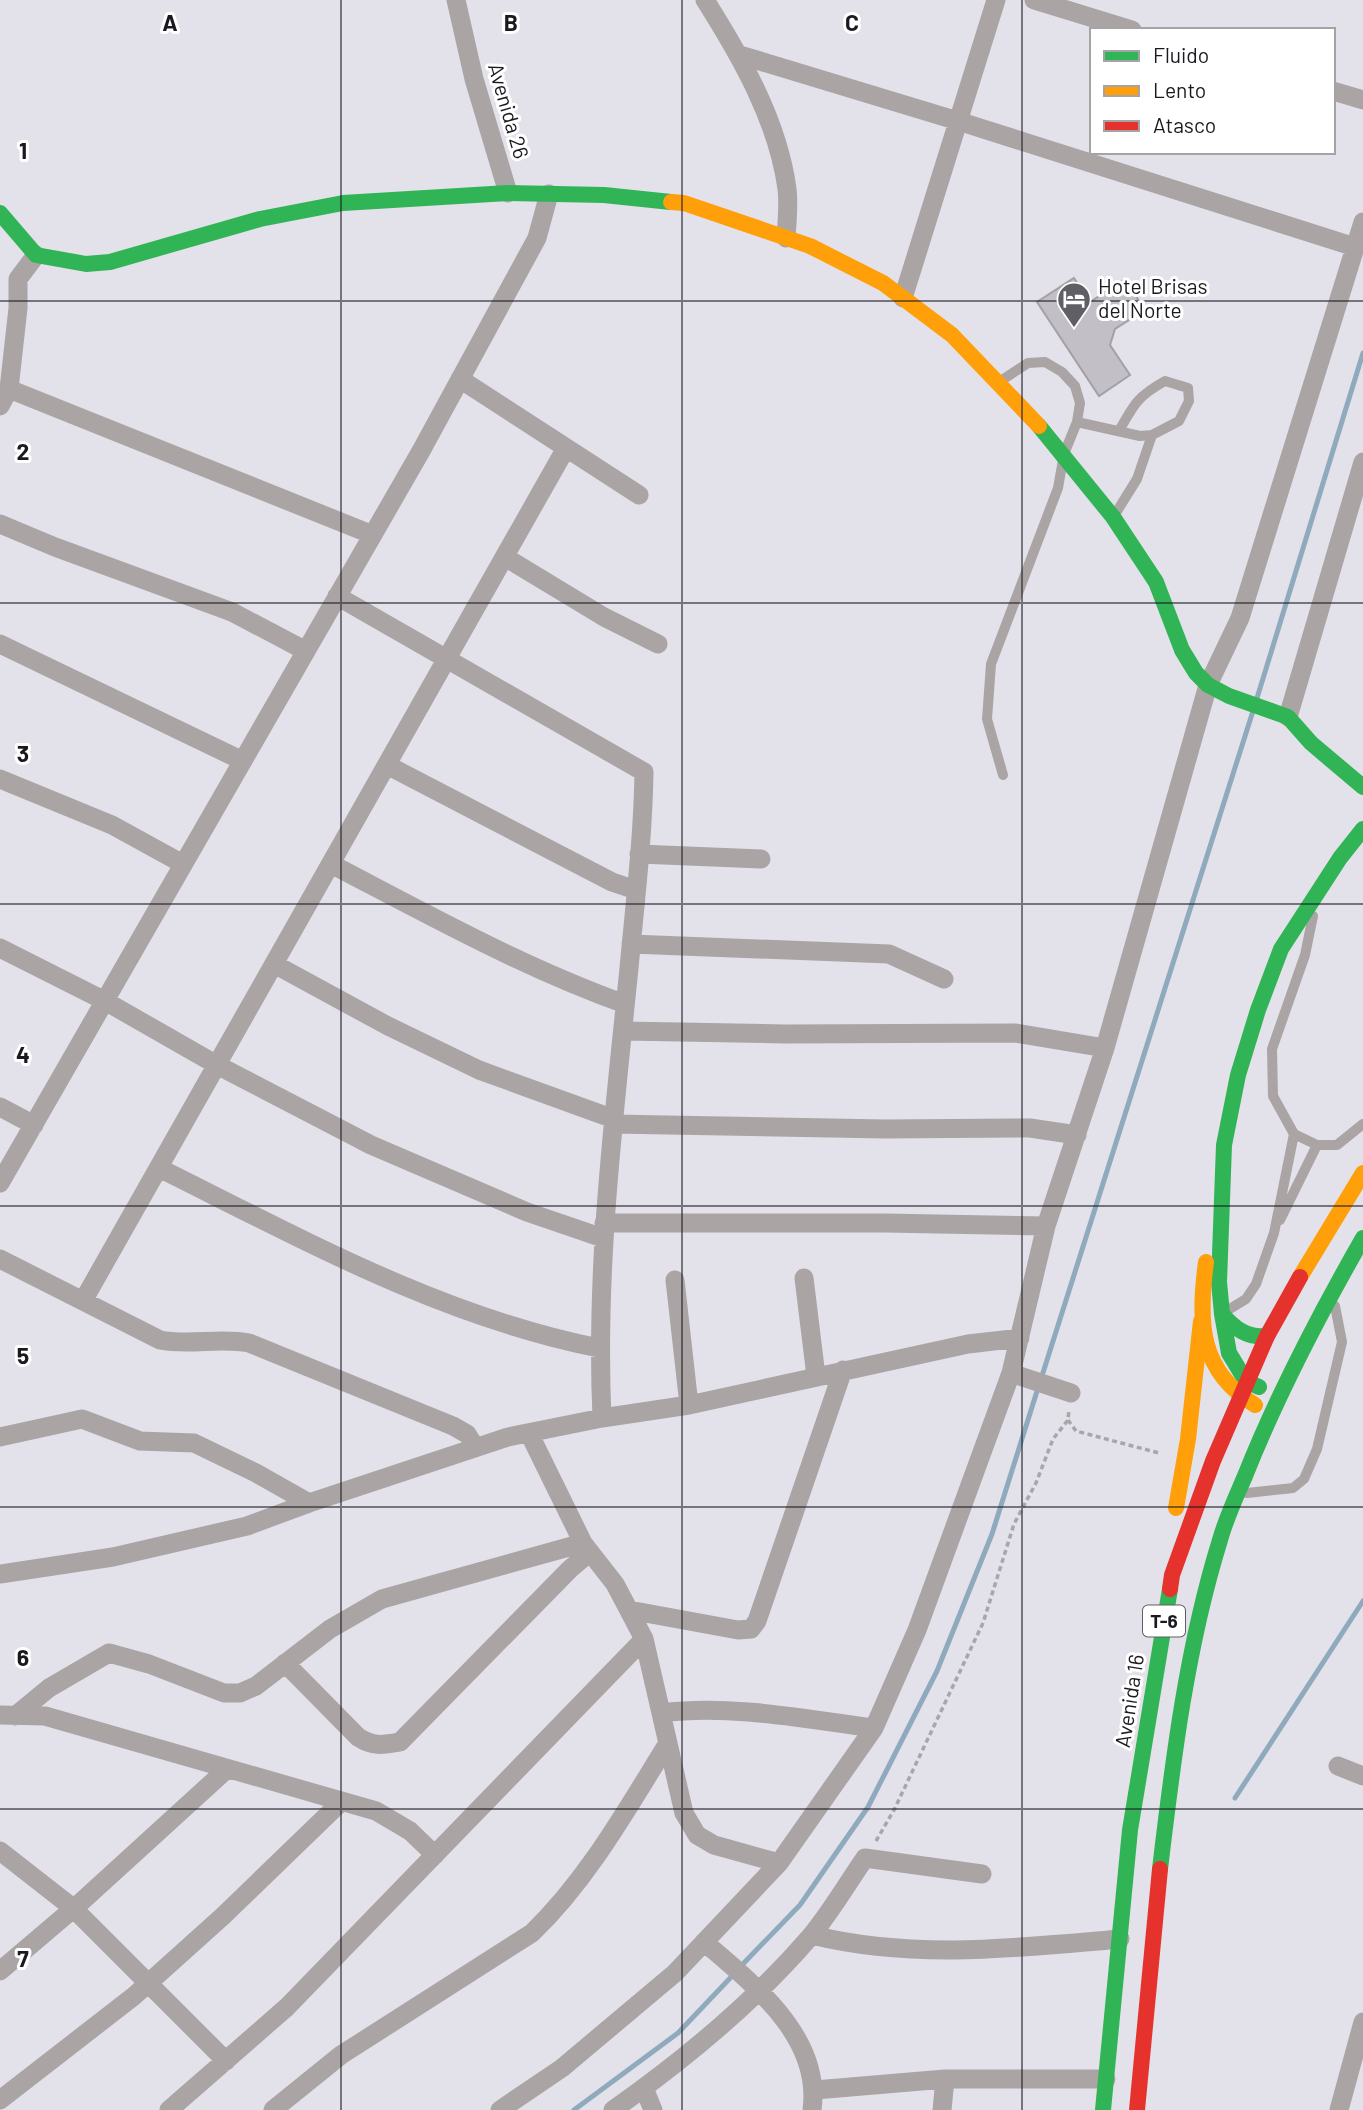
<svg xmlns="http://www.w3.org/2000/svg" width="1363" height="2110" font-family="Barlow,sans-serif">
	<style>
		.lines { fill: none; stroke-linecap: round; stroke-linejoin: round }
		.stream { stroke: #8faabc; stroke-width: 5 }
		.building { fill: #c2bfc6; stroke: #a3a0a7; stroke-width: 2 }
		.path { stroke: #a9a6a9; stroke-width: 3.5; stroke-dasharray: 5 3.5; stroke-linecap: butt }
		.lane { stroke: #aaa4a5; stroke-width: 10 }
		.street { stroke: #aaa4a5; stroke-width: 19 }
		.fast { stroke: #30b455; stroke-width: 16 }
		.slow { stroke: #ff9f0a; stroke-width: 16 }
		.jam { stroke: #e5322d; stroke-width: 16 }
		.grid { fill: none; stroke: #1b191f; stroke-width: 2; stroke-opacity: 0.55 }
		.labels { text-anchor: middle; stroke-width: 6; stroke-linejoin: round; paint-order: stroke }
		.shield { fill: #fff; stroke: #5f5e62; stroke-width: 2 }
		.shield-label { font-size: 19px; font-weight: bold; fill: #1b191f }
		.street-label { font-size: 21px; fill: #1b191f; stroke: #fff }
		.poi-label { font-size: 21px; fill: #1b191f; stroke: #fff; text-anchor: start }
		.grid-label { font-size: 23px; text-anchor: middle; font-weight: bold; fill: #1b191f; stroke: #fff; stroke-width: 6; stroke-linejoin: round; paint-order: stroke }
	</style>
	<rect width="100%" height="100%" fill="#e3e1ea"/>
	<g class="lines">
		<path class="stream" d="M1257 698 1363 353
			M1041 1379 1253 711
			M1235 1798 1363 1601
			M740 1967 800 1905 868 1807 937 1671 992 1534 1038 1388
			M574 2110 678 2033 734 1974"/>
	</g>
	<path class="building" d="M1074 278 1090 302 1125 279 1145 310 1115 329 1110 345 1130 375 1099 396 1037 302Z"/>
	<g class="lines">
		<path class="path" d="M1068 1420 1076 1431 1159 1453
			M876 1841 894 1810 983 1623 1014 1524 1036 1483 1053 1439 1068 1420 1069 1409"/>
		<path class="lane" d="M999 382 1028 363 1045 362 1062 372 1075 386 1080 403 1077 422 1064 454 1058 488 991 664 987 719 1003 775
			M1077 422 1140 436 1152 435 1179 421 1189 401 1188 388 1165 381C1138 396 1134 404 1119 431
			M1114 516 1137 479 1152 435
			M1313 916 1305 955 1272 1049 1273 1096 1294 1134 1317 1145H1337L1363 1124
			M1280 1220 1317 1145
			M1228 1310 1246 1299 1256 1284 1274 1233 1294 1134
			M1247 1493 1293 1488 1304 1479 1317 1449 1342 1342 1335 1306"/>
		<path class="street" d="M456 0 474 79 508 193
			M705 0C741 57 778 121 787 189 789 204 787 222 786 238
			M1034 0 1132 30
			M740 55 958 121 1355 247
			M1333 91 1363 100
			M903 298 996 0
			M460 379 639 495
			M9 389 373 535
			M0 406 9 389 18 308V279L36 255
			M0 524 55 547 232 612 306 651
			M505 557 604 617 658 644
			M337 596 644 772C643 838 635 903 629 968 614 1118 595 1267 602 1418
			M0 644 243 761
			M1288 717 1363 462
			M387 765 612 882 636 890
			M0 779 112 825 183 864
			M639 854 761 859
			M331 864C427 914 522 967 625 1004
			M631 944 889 954 944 979
			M0 948 105 1001 217 1065 371 1145 527 1212 603 1238
			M274 964 388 1026 479 1070 614 1119
			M623 1031 785 1034 1016 1033 1105 1048
			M0 1107 34 1125
			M613 1124 885 1129 1030 1128 1077 1135
			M159 1168C300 1238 442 1317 599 1348
			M0 1183 421 451 537 238 549 194
			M604 1223H885L1046 1226
			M0 1259 160 1340C190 1346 219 1337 249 1343L453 1426 467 1434 475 1447
			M804 1278 816 1376
			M675 1280 689 1405
			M83 1301 566 448
			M1011 1373 1071 1393
			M529 1433 583 1543 615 1584 644 1639 684 1813 697 1835 714 1845 779 1863
			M0 1437 82 1419 140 1441 194 1443 256 1473 309 1503
			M0 1574 113 1557 247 1526 309 1503 508 1437 602 1418 689 1405 968 1344 1020 1338
			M629 1610 738 1630 751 1629 757 1621 843 1370
			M285 1663 358 1737C373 1747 383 1745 400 1742L570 1569 590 1552
			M661 1713C731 1704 805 1719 874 1728
			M0 1715 45 1716 376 1811 410 1831 435 1855
			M15 1716 49 1688 109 1653 149 1664 224 1693H240L256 1686 330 1629 382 1599 583 1543
			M1338 1766 1363 1776
			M0 1851 73 1908 226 2061
			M812 1935C913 1960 1017 1948 1120 1939
			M704 1942C754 1985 822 2037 812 2110
			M0 1971 80 1903 227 1769
			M644 2088 653 2110
			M815 2090 945 2079H1106
			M0 2100 134 1996 223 1916 342 1801
			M169 2110 287 2007 644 1639
			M273 2110 341 2055 532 1933C588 1879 627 1809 668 1743
			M500 2110 562 2068 675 1973 779 1863 874 1728 917 1630 1011 1373 1046 1226 1105 1048 1208 685 1240 618 1363 222
			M613 2110C684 2060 753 2003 810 1937 830 1913 847 1884 865 1858L982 1874
			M942 2110 945 2079
			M1339 2110 1363 2022"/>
		<path class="fast" d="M0 213 36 255 86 264 110 262 260 219 343 203 508 193 604 195 671 202
			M1039 426 1113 517 1156 582 1182 650 1196 673 1208 685 1229 696 1288 717 1311 743 1363 787
			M1222 1314C1235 1329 1247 1338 1267 1336
			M1259 1387 1246 1381 1229 1353 1222 1314 1219 1282 1224 1145 1238 1075 1258 1010 1281 949 1340 858 1363 829
			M1160 1869C1173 1759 1187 1646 1220 1540 1226 1518 1236 1497 1245 1476 1278 1393 1319 1315 1363 1238
			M1103 2110 1130 1830 1170 1589"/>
		<path class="slow" d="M671 202 684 203 810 246 883 283 952 335 1039 426
			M1206 1262C1198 1322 1199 1371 1255 1405
			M1300 1277 1363 1173
			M1176 1508 1188 1439 1201 1321"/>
		<path class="jam" d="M1170 1589 1172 1575 1213 1461 1267 1336 1300 1277
			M1137 2110 1160 1869"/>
	</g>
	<path class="grid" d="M341 0V2110M682 0V2110M1022 0V2110M0 301H1363M0 603H1363M0 904H1363M0 1206H1363M0 1507H1363M0 1809H1363"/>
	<defs>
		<g id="hotel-pin" transform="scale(1.75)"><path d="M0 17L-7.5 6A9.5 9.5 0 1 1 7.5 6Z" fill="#615f66" stroke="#fff"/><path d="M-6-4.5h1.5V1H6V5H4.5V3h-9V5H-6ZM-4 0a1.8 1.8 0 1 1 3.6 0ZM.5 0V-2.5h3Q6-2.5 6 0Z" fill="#fff"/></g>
	</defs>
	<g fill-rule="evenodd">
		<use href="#hotel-pin" x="1074" y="299"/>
	</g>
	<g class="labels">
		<rect class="shield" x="1143" y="1605.5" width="42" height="31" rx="5"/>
		<g class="shield-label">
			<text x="1164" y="1628">T-6</text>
		</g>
		<g class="street-label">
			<text transform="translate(508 111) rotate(74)" y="7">Avenida 26</text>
			<text transform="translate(1130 1701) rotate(-81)" y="7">Avenida 16</text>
		</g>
		<g class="poi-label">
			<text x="1098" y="294">Hotel Brisas<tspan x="1098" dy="24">del Norte</tspan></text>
		</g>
	</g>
	<g class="grid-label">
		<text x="170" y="31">A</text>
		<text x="511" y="31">B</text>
		<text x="852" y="31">C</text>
		<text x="23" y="159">1</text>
		<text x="23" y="460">2</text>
		<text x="23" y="762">3</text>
		<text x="23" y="1063">4</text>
		<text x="23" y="1364">5</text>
		<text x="23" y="1666">6</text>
		<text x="23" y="1967">7</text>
	</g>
	<rect x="1090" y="28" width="245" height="126" fill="#ffffff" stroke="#a4a3a5" stroke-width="2"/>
	<rect x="1104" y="51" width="35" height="10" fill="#30b455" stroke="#a4a3a5" stroke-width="2"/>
	<text x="1153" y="63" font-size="21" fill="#1b191f">Fluido</text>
	<rect x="1104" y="86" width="35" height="10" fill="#ff9f0a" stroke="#a4a3a5" stroke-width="2"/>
	<text x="1153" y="98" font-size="21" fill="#1b191f">Lento</text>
	<rect x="1104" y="121" width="35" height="10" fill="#e5322d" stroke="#a4a3a5" stroke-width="2"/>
	<text x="1153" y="133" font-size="21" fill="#1b191f">Atasco</text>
</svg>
